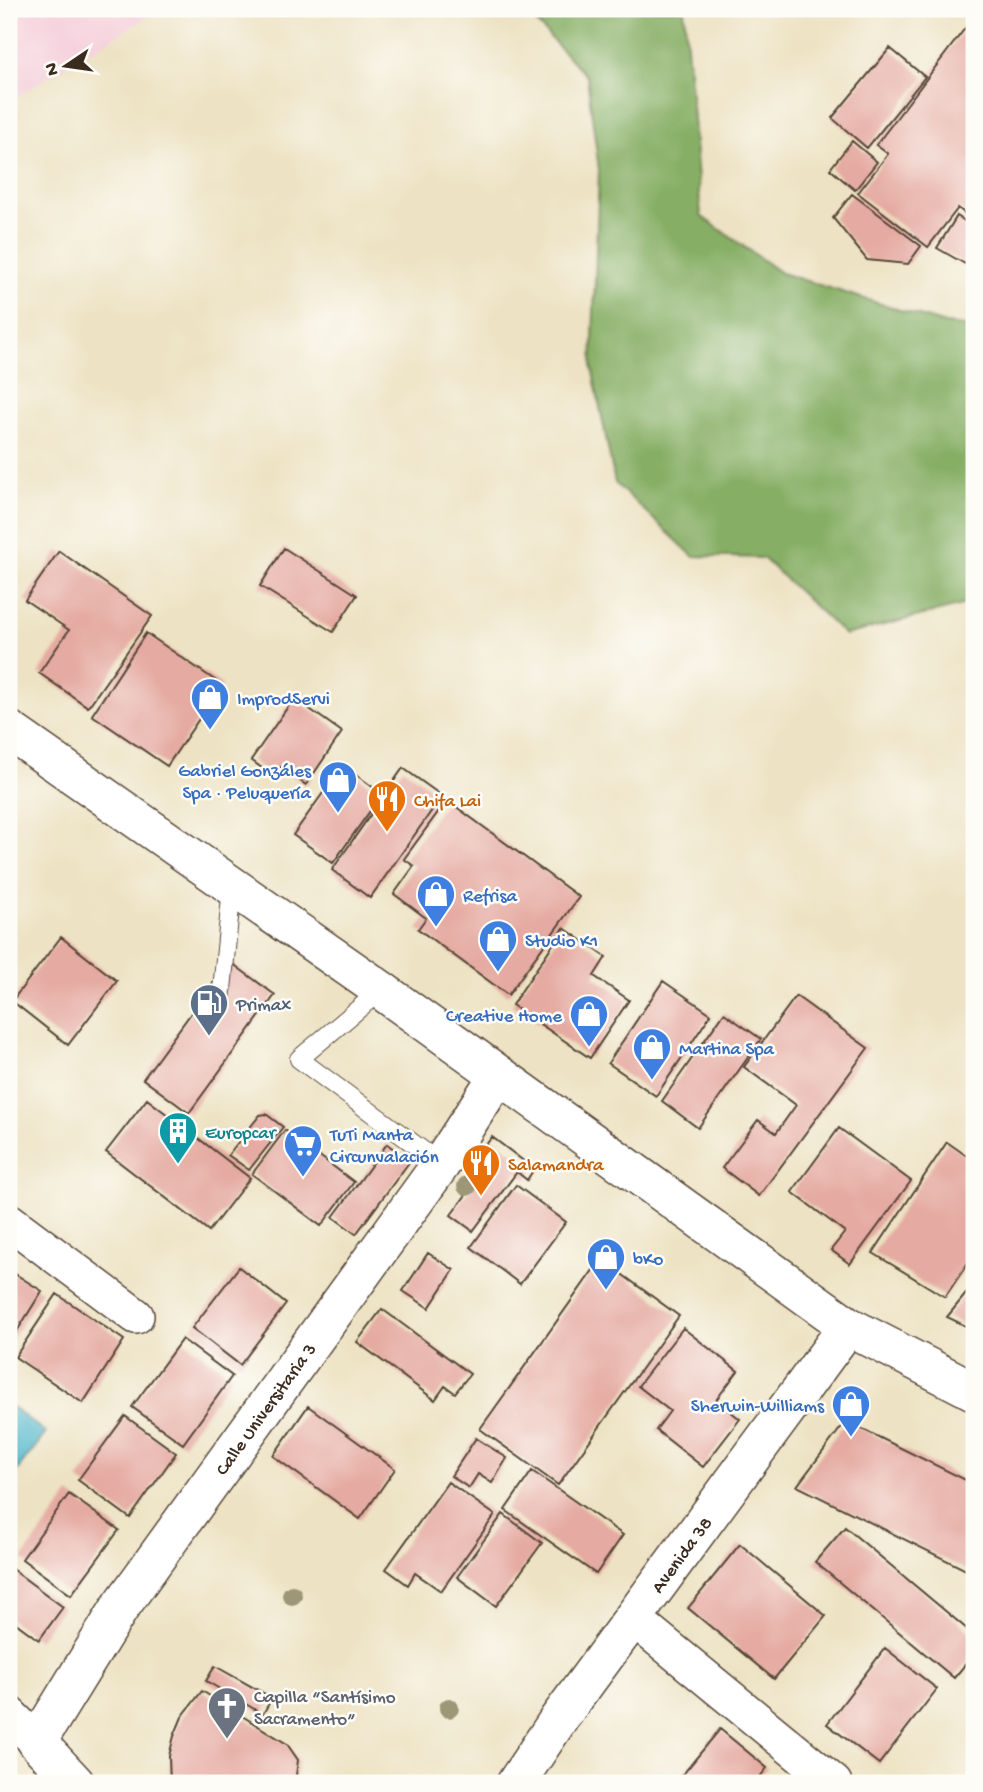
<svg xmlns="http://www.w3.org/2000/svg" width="983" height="1792" font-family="'Gochi Hand',sans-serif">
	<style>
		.built { fill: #f5cfdc }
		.forest { fill: #86af65; stroke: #606c42; stroke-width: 2 }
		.water { fill: #4ab3c8; stroke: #426e73; stroke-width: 2 }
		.building { fill: #e5aaa1 }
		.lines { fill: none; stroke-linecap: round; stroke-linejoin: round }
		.lane-casing { stroke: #564637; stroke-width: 20 }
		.street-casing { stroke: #564637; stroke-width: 38 }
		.secondary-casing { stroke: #564637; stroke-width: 41 }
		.primary-casing { stroke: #564637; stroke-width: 41 }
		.lane { stroke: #fff; stroke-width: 18 }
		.street { stroke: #fff; stroke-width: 35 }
		.secondary { stroke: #fff; stroke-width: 38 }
		.primary { stroke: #fff; stroke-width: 38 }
		.tree { fill: #9d9777 }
		.labels { text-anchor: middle; stroke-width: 5; stroke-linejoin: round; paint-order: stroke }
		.shop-label { font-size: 19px; fill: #366cbe; stroke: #fdfcf7; text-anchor: start }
		.food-label { font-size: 19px; fill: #c56008; stroke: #fdfcf7; text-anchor: start }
		.service-label { font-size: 19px; fill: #4e5e75; stroke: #fdfcf7; text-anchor: start }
		.culture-label { font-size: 19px; fill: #0d838f; stroke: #fdfcf7; text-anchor: start }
		.street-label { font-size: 19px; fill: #3b2a1e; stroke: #fdfcf7 }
		.worship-label { font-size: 19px; fill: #5b616d; stroke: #fdfcf7; text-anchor: start }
	</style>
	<rect width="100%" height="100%" fill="#fdfcf7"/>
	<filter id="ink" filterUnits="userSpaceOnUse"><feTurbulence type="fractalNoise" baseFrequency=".0143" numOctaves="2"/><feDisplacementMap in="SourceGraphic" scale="14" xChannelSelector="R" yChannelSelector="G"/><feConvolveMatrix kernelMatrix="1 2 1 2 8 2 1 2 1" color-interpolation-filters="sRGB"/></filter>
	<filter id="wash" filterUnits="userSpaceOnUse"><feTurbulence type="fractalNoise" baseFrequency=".00686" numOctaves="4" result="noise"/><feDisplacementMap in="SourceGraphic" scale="28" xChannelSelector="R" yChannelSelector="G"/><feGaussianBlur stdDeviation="1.57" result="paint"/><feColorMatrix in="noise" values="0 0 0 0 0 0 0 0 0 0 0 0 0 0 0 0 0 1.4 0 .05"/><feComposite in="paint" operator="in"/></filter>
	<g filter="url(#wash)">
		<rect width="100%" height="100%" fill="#ede2c3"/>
		<path class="built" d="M9 9H160L9 101Z"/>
		<path class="forest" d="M524 9H684L701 216 781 273 945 324 974 327V602L845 635 763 558 693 556 615 483 592 367 599 170 587 77Z"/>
		<path class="water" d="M9 1405 46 1433 16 1472 9 1466Z"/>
		<g id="blocks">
			<path class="building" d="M966 27 974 34V221L958 208 928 247 858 193 888 154 876 145Z
				M890 48 925 77 867 148 832 118Z
				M852 141 877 162 855 190 830 169Z
				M852 194 921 246 908 264 867 260 833 218Z
				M957 216 974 227V248L965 264 937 248Z
				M284 548 357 595 333 632 260 586Z
				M59 551 152 616 88 707 39 673 69 630 25 600Z
				M146 633 222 685 167 766 92 715Z
				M294 698 342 732 306 785 281 767 274 777 251 760Z
				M343 765 382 794 333 863 293 835Z
				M403 768 442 796 370 898 332 870Z
				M447 800 579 897 508 995 418 929 426 918 394 894 414 866 404 859Z
				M564 928 606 957 594 976 629 1000 590 1058 512 1005Z
				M61 937 117 981 68 1045 12 1001Z
				M229 961 275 995 189 1113 143 1079Z
				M663 981 711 1014 656 1096 608 1063Z
				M796 996 868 1048 759 1196 722 1168 758 1120 776 1133 796 1105 744 1067Z
				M724 1013 761 1039 698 1128 662 1101Z
				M147 1099 250 1178 209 1231 106 1152Z
				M266 1114 283 1127 249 1170 228 1155 260 1115Z
				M839 1128 911 1181 850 1264 831 1250 845 1232 792 1192Z
				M285 1130 354 1182 321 1226 252 1174Z
				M492 1137 534 1169 527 1180 517 1172 473 1231 451 1215 480 1176 469 1167Z
				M947 1142 974 1161V1254L945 1297 873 1253Z
				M387 1144 410 1161 356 1234 333 1217Z
				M516 1185 566 1222 520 1284 471 1247Z
				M428 1253 454 1270 429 1308 403 1291Z
				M601 1259 679 1316 558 1485 480 1429Z
				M239 1267 286 1304 240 1365 192 1328Z
				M9 1270 42 1291 9 1344Z
				M974 1284V1330L947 1317Z
				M57 1294 124 1340 83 1403 15 1357Z
				M382 1309 470 1374 455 1393 445 1386 435 1400 357 1342Z
				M683 1328 738 1371 716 1400 740 1419 703 1467 656 1430 670 1411 638 1386Z
				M182 1339 232 1376 183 1444 132 1407Z
				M308 1406 395 1469 360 1519 273 1456Z
				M125 1416 176 1453 130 1518 78 1480Z
				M846 1421 974 1484V1574L797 1486Z
				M476 1438 507 1458 492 1483 478 1474 469 1488 451 1476Z
				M532 1471 623 1535 596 1574 505 1510Z
				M448 1482 495 1515 441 1591 415 1573 408 1585 386 1569Z
				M69 1494 119 1530 71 1595 22 1559Z
				M503 1514 542 1543 496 1606 457 1577Z
				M845 1527 974 1635V1654L954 1678 815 1562Z
				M740 1544 826 1616 774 1679 688 1608Z
				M9 1567 63 1607 39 1640 9 1618Z
				M885 1648 937 1689 879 1764 827 1724Z
				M215 1666 272 1698 263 1714 206 1681Z
				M202 1691 287 1744 298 1760 295 1783H170L169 1756 174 1736 182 1717Z
				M720 1729 767 1768 755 1783H685L679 1779Z"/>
		</g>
	</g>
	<g filter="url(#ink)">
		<use href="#blocks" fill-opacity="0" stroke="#564637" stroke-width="2"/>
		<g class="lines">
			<g class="lane-casing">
				<path id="lane" d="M381 990 299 1059 441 1164
					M221 1000 232 887"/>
			</g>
			<g class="street-casing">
				<path id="street" d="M9 1221 136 1316
					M634 1619 834 1783
					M9 1714 37 1742"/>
			</g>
			<g class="secondary-casing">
				<g id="secondary">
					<path id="s1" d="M75 1783 37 1742 119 1609 441 1164 498 1076"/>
					<path id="s2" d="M516 1783 558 1720 848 1326"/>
				</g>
			</g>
			<g class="primary-casing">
				<path id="primary" d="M9 730 381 990 848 1326 974 1391"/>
			</g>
			<use href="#lane" class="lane"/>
			<use href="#street" class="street"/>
			<use href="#secondary" class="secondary"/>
			<use href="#primary" class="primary"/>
		</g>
		<g class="tree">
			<circle cx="467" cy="1186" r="10"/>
			<circle cx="292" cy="1595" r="10"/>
			<circle cx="449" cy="1708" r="10"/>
		</g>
	</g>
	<defs>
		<g id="shop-pin" transform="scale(2.0125)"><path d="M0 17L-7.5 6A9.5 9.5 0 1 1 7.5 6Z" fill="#3f7fe0" stroke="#fdfcf7"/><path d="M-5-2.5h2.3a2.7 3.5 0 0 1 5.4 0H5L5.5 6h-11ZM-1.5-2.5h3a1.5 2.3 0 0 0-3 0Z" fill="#fff"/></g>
		<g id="restaurant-pin" transform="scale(2.0125)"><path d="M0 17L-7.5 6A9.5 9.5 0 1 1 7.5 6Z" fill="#e8710a" stroke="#fdfcf7"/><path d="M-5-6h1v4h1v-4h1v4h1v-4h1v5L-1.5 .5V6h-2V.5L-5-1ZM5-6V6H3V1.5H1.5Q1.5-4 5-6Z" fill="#fff"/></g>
		<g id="fuel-pin" transform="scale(2.0125)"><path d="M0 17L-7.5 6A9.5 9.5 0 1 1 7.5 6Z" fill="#5c6f8a" stroke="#fdfcf7"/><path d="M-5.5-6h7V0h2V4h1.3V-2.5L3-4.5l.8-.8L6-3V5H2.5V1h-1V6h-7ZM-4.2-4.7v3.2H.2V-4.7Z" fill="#fff"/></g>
		<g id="building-pin" transform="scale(2.0125)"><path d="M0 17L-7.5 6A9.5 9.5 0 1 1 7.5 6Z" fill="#0f9aa8" stroke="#fdfcf7"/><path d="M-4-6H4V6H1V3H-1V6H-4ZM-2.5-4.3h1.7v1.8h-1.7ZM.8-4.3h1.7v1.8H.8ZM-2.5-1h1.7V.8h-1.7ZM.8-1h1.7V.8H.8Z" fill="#fff"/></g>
		<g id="supermarket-pin" transform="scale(2.0125)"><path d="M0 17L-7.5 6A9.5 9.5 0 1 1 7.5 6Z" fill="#3f7fe0" stroke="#fdfcf7"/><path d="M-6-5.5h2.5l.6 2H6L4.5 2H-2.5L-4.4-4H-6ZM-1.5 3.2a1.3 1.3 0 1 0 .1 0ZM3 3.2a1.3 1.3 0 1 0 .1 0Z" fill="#fff"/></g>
		<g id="church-pin" transform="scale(2.0125)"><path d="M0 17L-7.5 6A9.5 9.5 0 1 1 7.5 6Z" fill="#6b7280" stroke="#fdfcf7"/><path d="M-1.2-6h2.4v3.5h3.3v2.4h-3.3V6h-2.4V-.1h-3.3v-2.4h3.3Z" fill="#fff"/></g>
	</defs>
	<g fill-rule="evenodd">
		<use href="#shop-pin" x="210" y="697"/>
		<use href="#shop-pin" x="338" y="780"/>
		<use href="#restaurant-pin" x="387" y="799"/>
		<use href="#shop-pin" x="436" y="894"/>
		<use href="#shop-pin" x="498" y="939"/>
		<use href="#fuel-pin" x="209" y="1003"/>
		<use href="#shop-pin" x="589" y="1014"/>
		<use href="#shop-pin" x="652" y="1047"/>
		<use href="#building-pin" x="178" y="1131"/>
		<use href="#supermarket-pin" x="303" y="1144"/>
		<use href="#restaurant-pin" x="481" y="1163"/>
		<use href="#shop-pin" x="606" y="1257"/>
		<use href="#shop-pin" x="851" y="1404"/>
		<use href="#church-pin" x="227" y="1706"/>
	</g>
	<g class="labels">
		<g class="shop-label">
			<text x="237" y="704">ImprodServi</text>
			<text x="311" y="776" text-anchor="end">Gabriel Gonzáles<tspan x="311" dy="22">Spa · Peluquería</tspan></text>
			<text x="463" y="901">Refrisa</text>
			<text x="525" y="946">Studio K1</text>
			<text x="562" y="1021" text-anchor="end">Creative Home</text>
			<text x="679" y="1054">Martina Spa</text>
			<text x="330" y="1140">TuTi Manta<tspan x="330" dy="22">Circunvalación</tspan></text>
			<text x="633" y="1264">bKo</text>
			<text x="824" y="1411" text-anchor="end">Sherwin-Williams</text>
		</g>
		<g class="food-label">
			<text x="414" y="806">Chifa Lai</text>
			<text x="508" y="1170">Salamandra</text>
		</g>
		<g class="service-label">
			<text x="236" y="1010">Primax</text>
		</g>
		<g class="culture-label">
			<text x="205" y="1138">Europcar</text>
		</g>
		<g class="street-label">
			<text dy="7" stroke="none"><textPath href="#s1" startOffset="460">Calle Universitaria 3</textPath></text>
			<text dy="7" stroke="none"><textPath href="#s2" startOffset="282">Avenida 38</textPath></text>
		</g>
		<g class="worship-label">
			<text x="254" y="1702">Capilla “Santísimo<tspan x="254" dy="22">Sacramento”</tspan></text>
		</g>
	</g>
	<rect width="983" height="1792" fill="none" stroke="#fdfcf7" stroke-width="35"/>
	<g transform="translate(66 66) rotate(257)" stroke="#fdfcf7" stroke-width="5" paint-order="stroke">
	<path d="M0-5L12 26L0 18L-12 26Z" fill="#3b2a1e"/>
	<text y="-10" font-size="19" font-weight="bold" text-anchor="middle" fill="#3b2a1e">N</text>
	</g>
</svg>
